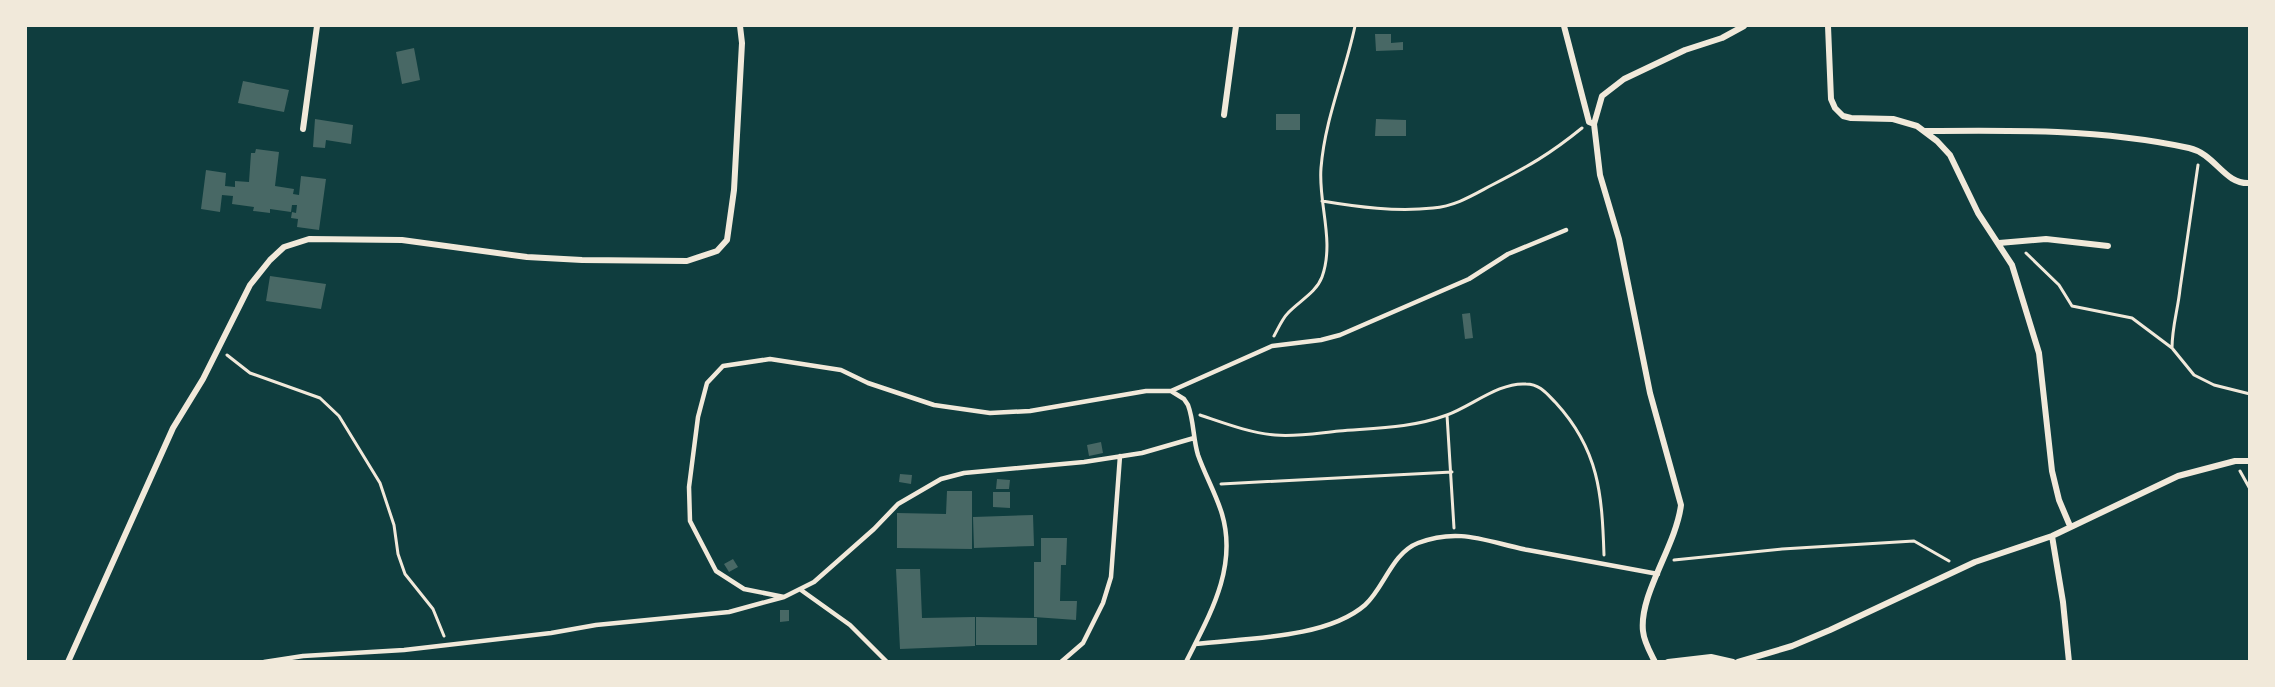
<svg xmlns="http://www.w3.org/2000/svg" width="2275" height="687" font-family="Arial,sans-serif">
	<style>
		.building { fill: #486865 }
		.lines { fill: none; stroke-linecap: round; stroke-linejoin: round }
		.path { stroke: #f1e9da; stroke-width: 3 }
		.service { stroke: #f1e9da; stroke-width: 4.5 }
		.minor { stroke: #f1e9da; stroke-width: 6 }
	</style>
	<rect width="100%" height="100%" fill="#0f3d3e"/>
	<path class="building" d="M1375 34H1391V43L1403 42V50L1376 51Z
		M414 48 420 80 402 84 396 52Z
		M243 81 289 90 284 112 238 103Z
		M1276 114H1300V130H1276Z
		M315 119 353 125 351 144 326 140 325 148 313 147Z
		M1376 119 1406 120V136H1375Z
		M256 149 279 152 275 186 294 189 293 194 299 195 301 176 326 179 319 230 297 227 298 219 291 218 292 212 296 213 297 205H292L291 212 270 209V213L253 211 254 207 232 204 233 196 222 195 220 212 201 209 206 170 226 173 225 186 235 187V181L249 182 251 153H255Z
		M270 276 326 284 321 309 266 301Z
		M1470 313 1473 338 1465 339 1462 314Z
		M1101 442 1103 453 1089 456 1087 445Z
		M900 474 912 475 911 484 899 482Z
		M997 479 1010 480 1009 489H996Z
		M947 491H972V549L897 548V513L946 514Z
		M993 492H1010V508L993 507Z
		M1033 515 1034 546 974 548 973 517Z
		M1041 538H1067L1066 565H1061L1060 601H1077L1076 620 1034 617V562H1041Z
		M733 559 738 567 729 572 724 564Z
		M896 569H920L922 618 975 617V646L900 649Z
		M780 610H789V621L780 622Z
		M976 617 1037 618V645H976Z"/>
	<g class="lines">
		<path class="path" d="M1322 201C1358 207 1396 212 1433 208 1456 206 1473 195 1492 185 1529 166 1550 154 1582 128
			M2026 253 2059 285 2072 306 2132 318 2172 348 2194 375 2214 385 2250 394
			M1274 336C1278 329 1282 319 1288 313 1299 301 1316 293 1322 277 1335 241 1318 203 1321 168 1325 118 1345 74 1355 26
			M2172 348C2172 327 2178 309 2180 289 2186 247 2192 206 2198 165
			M227 355 250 373 320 398 339 416 380 483 394 525 398 554 405 574 433 609 444 636
			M1200 415C1224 423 1250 433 1275 435 1296 437 1318 433 1339 431 1375 428 1412 428 1447 415 1472 406 1499 382 1526 384 1540 384 1547 394 1556 403 1599 450 1602 494 1604 555
			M1447 415 1454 528
			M2240 471 2250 489
			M1221 484 1452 472
			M1674 560 1782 549 1914 541 1949 561"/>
		<path class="service" d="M1171 391 1272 346 1321 340 1340 335 1469 279 1508 254 1566 230
			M801 590 850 625 887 662
			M784 597 744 589 716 571 690 521 689 487 698 417 707 383 723 366 770 359 841 370 868 383 934 405 990 413 1030 411 1146 391H1171L1184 399 1188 405C1194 421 1193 439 1198 455 1205 475 1216 494 1222 514 1238 568 1209 616 1186 662
			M1195 644C1244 638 1326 639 1365 605 1384 588 1392 553 1418 543 1460 527 1487 542 1528 550 1572 558 1615 566 1658 574
			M264 662 303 656 404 650 551 633 596 625 729 612 784 597 814 582 874 529 898 504 941 479 964 473 1084 462 1142 453 1194 438
			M1061 662 1083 643 1103 603 1111 577 1120 456"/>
		<path class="minor" d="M1564 26 1589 122 1594 124 1600 175 1619 239 1650 393 1681 505C1676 546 1639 594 1643 631 1644 642 1650 652 1655 662
			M1828 26 1831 99 1835 108 1843 116 1851 118 1893 119 1917 126 1937 141 1950 155 1978 213 2012 265 2039 353 2052 471 2059 500 2070 526
			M1224 115 1236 26
			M1594 124 1602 96 1624 79 1685 50 1722 38 1744 26
			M303 129 317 26
			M1925 131C2013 130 2102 129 2189 148 2216 154 2224 185 2250 183
			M1999 243 2046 239 2108 246
			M2052 536 2063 602 2069 662
			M68 662 173 428 203 379 250 285 270 260 284 247 309 239 402 240 527 257 582 260 687 261 717 251 727 240 734 190 742 43 740 26
			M1668 662 1711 657 1733 662
			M1738 662 1792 646 1830 630 1975 562 2052 536 2178 476 2235 461H2250"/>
	</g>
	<rect width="2275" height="687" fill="none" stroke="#f1e9da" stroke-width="54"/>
</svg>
